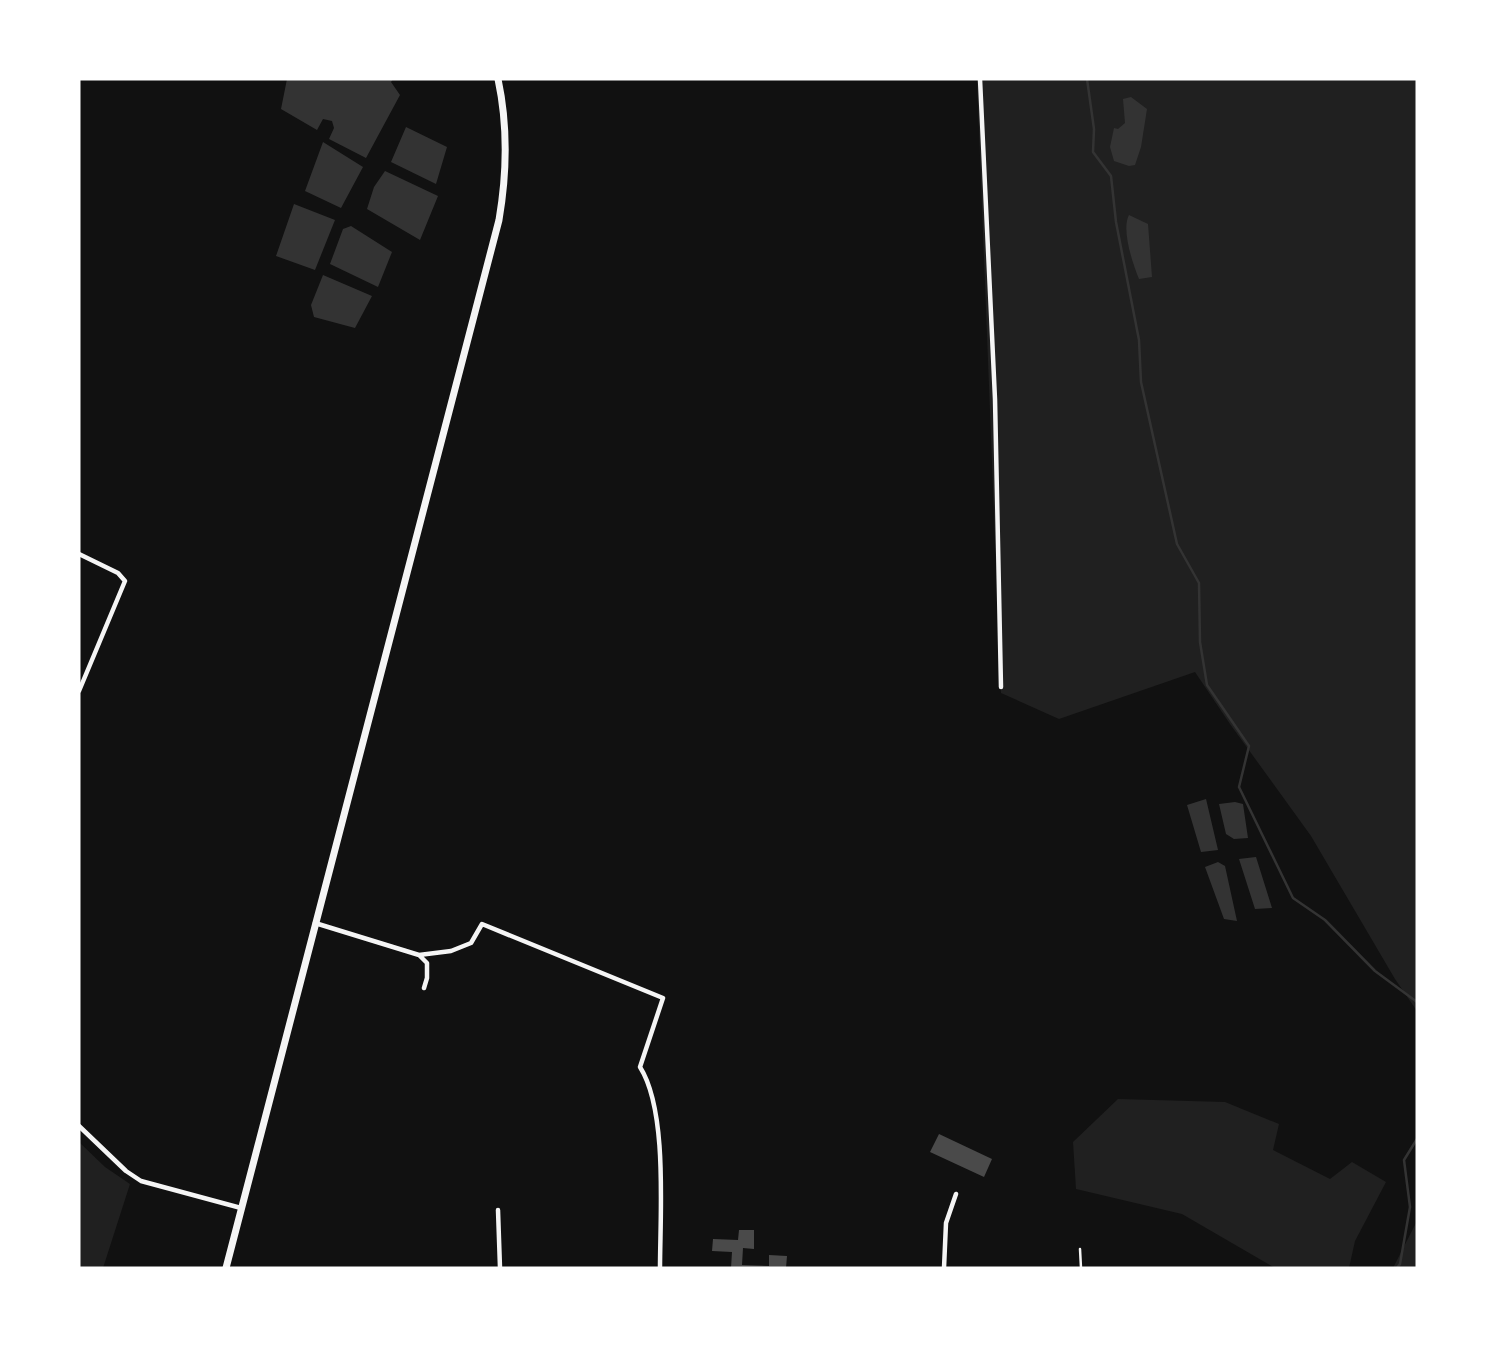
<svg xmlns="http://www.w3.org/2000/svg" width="1496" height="1347" font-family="'Exo 2',sans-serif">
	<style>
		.green { fill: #202020 }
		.water { fill: #333 }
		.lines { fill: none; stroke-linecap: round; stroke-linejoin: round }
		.stream { stroke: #333; stroke-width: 2.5 }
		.building { fill: #4a4a4a }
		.service { stroke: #f5f5f5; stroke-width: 2.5 }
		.minor { stroke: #f5f5f5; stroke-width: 4.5 }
		.primary { stroke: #f5f5f5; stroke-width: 7 }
	</style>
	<rect width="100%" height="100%" fill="#111"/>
	<path class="green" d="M977 79H1417V1011L1395 979 1311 836 1230 724 1195 672 1059 719 1001 693Z
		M1118 1099 1225 1102 1279 1124 1273 1150 1330 1179 1352 1162 1386 1182 1355 1241 1349 1268H1275L1182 1214 1076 1189 1073 1142Z
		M79 1142 105 1167 130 1184 103 1268H79Z
		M1417 1221V1268H1393Z"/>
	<path class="water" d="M287 79H393L391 82 400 95 366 158 329 139 334 128 332 121 323 119 317 130 281 109Z
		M1131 97 1147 109 1141 147 1135 165 1129 166 1114 161 1110 147 1114 128 1118 129 1125 123 1123 99Z
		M406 127 447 147 436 184 391 162Z
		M323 142 363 167 341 208 305 191Z
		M385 171 438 196 420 240 367 209 374 187Z
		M294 204 335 220 315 270 276 256Z
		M1129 215 1148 224 1152 277 1139 279C1133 264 1121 230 1129 215Z
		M351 226 392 252 378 287 330 264 343 229Z
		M323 275 372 296 355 328 314 317 311 305Z
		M1206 799 1218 850 1201 852 1187 805Z
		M1235 802 1243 804 1248 838 1234 839 1226 834 1219 804Z
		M1256 857 1272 908 1255 909 1239 859Z
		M1218 862 1225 866 1237 921 1224 919 1205 867Z"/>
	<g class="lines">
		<path class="stream" d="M1087 79 1094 129 1093 152 1111 176 1116 222 1139 340 1141 382 1177 544 1199 583 1200 642 1207 685 1249 746 1239 787 1293 898 1325 920 1375 971 1417 1002
			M1397 1268 1400 1264 1410 1207 1404 1160 1417 1139"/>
	</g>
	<path class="building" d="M939 1134 992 1159 984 1177 930 1152Z
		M739 1230H754V1249L743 1248 742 1265 769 1266V1255L787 1256 786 1268H731L732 1252 712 1251 713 1239 738 1240Z"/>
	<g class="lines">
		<path class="service" d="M1080 1249 1081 1268"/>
		<path class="minor" d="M980 79 995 399 1001 687
			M79 554 118 573 125 581 79 691
			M315 923 419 955 427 963V978L424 988
			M419 955 451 951 471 943 482 924 663 998 640 1067C668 1111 660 1215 660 1268
			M79 1126 126 1171 141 1181 241 1208
			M498 1210 500 1268
			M944 1268 946 1223 956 1194"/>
		<path class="primary" d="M226 1268 499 220C507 173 508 126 498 79"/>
	</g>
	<rect width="1496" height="1347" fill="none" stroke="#ffffff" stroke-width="161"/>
</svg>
